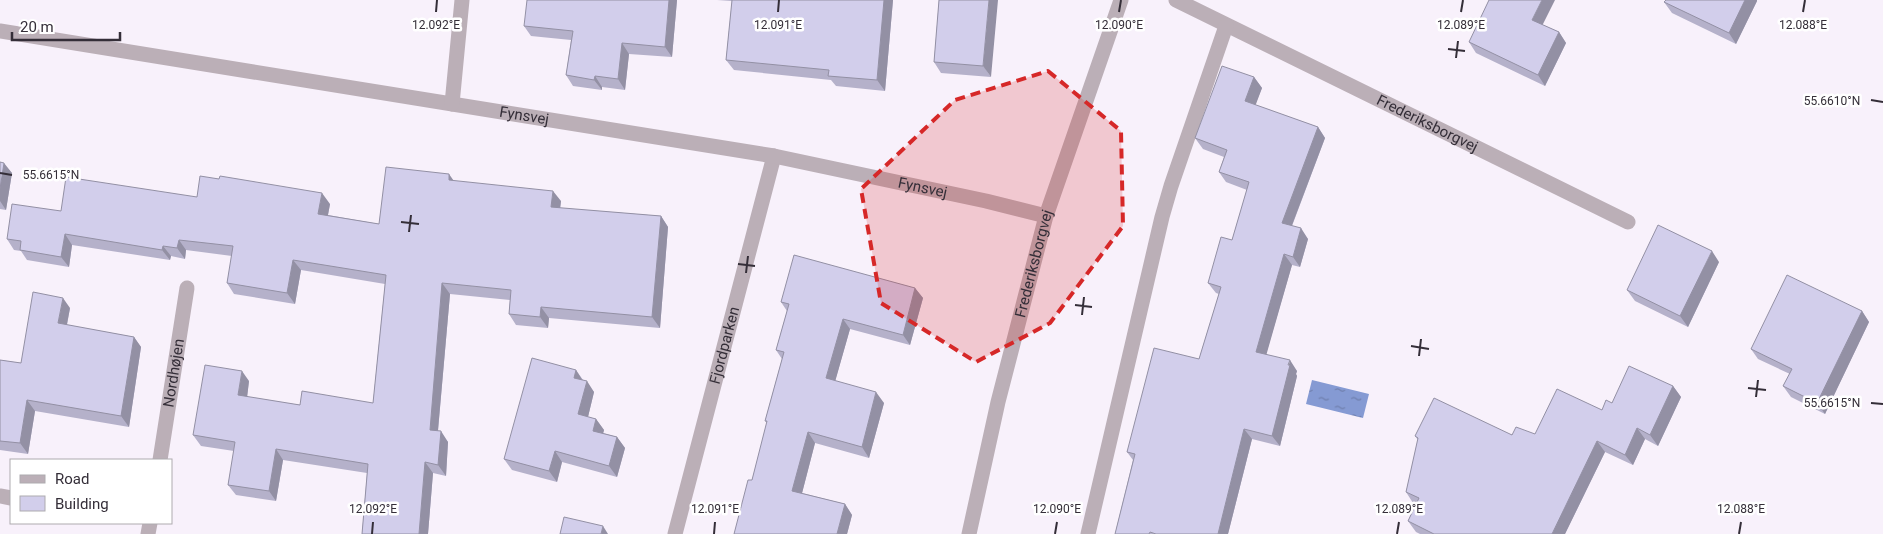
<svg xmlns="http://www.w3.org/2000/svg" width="1883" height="534" font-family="Roboto,sans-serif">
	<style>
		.water { fill: url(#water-ripples) }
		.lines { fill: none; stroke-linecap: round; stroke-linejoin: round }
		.minor { stroke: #bbafb7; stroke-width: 15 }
		.tertiary { stroke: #bbafb7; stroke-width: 15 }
		.wall { fill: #b5b1ca }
		.shaded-wall { fill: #9390a4 }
		.building { fill: #d2ceeb; stroke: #9390a4 }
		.marked { fill: #d62828; fill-opacity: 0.2; stroke: #d62828; stroke-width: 4; stroke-dasharray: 10 6; stroke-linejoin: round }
		.ticks { fill: none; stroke: #342e38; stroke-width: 2 }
		.labels { text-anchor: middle; stroke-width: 5; stroke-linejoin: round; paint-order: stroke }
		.street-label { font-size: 15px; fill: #342e38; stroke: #fff }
		.ticks-label { font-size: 12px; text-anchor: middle; fill: #342e38; stroke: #fff; stroke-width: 5; stroke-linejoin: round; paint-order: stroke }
	</style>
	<defs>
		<pattern id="water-ripples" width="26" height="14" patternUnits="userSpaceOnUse" patternTransform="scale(1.25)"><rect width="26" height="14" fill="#859ad3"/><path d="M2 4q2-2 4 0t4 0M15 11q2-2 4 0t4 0" fill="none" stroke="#6e7eac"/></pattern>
	</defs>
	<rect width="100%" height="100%" fill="#f8f1fb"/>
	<path class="water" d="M1312 380 1369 394 1363 418 1306 404Z"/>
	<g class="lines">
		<g class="minor">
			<path id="s1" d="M1176 0 1628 222"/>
			<path id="s2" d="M160 460 187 288"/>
			<path d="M0 496 11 498"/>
			<path d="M148 534 150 523"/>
			<path id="s3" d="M675 534 774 156"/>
			<path d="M1088 534 1162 217 1171 186 1226 26"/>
		</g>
		<g class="tertiary">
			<path id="s4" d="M0 31 774 156 986 201 1046 216"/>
			<path d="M452 104 462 0"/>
			<path id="s5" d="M969 534 998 402 1046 216 1121 0"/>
		</g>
	</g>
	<path class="wall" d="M677 0 672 57 629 54 625 90 602 87V90L573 86 566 75 571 40 531 36 524 26Z
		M717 0H893L885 91 836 86 831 80 734 70 726 60 732 1Z
		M939 0 991 77 941 73 934 62Z
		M1666 0H1757V1L1736 44 1672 13 1664 2Z
		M1543 25 1559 32 1566 43 1545 86 1476 53 1469 42Z
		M1254 77 1262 88 1255 105 1318 127 1325 138 1292 226 1308 239 1300 267 1292 265 1266 354 1297 371 1296 374 1297 376 1280 446 1252 439 1228 534H1115L1133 460 1127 452 1199 359 1219 294 1216 293 1208 283 1232 240 1247 190 1226 182 1219 172 1224 157 1203 149 1195 138Z
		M0 162 12 173 6 210 0 209Z
		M454 181 561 201 560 208 661 216 668 227 660 328 549 318 548 328 516 325 509 314 510 300 450 294 438 431 448 442 446 476 433 473 428 534H362L367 473 283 460 276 501 236 495 228 485 234 451 201 446 193 435 249 381 247 397 300 405 373 403 385 284 301 270 295 304 234 294 227 283 232 256 186 250 185 259 171 256 170 260 72 245 69 267 27 260 21 251 14 250 7 239 61 211 197 197 330 204 328 215 379 224Z
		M1719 262 1688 327 1635 301 1627 290Z
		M915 288 923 298 910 345 850 329 835 381 884 403 869 458 815 443 802 493 845 504 852 515 847 534H734L752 480 767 423 765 421 782 359 776 350 787 311 781 302Z
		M70 308 67 325 134 337 141 347 129 427 35 411 28 454 0 450V360L21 363Z
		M1862 311 1869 322 1825 414 1791 397 1783 386 1790 374 1758 359 1751 349Z
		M576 370 583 380 594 392 588 417 596 419 604 430 603 433 617 437 625 448 617 477 562 462 557 482 512 470 504 459Z
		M1673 386 1681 397 1658 446 1645 439 1633 465 1605 452 1565 534H1420L1416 532 1408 521 1416 504 1413 503 1406 492 1418 440 1415 436 1535 434 1602 410 1612 403Z"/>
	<path class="shaded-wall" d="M669 0H677L672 57 665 47Z
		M884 0H893L885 91 877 80Z
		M989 0H998L991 77 983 66Z
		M1542 0H1555L1540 30 1532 20Z
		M1745 0H1757V1L1736 44 1729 33Z
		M1559 32 1566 43 1545 86 1538 75Z
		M622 43 629 54 625 90 618 79Z
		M595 76 602 87V90L594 80Z
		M1254 77 1262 88 1253 112 1245 101Z
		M1318 127 1325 138 1289 233 1282 223Z
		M4 163 12 173 6 210 0 201V189Z
		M449 174 456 184 449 180Z
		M553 191 561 201 559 218 551 207Z
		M322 193 330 204 326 225 318 214Z
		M661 216 668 227 660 328 652 317Z
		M1301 228 1308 239 1300 267 1293 257Z
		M65 234 72 245 69 267 61 257Z
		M179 240 186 250 185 259 177 248Z
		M163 246 171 256 170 260 162 250Z
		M1712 251 1719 262 1688 327 1680 316Z
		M1284 254 1292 265 1264 363 1256 352Z
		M293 260 301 270 295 304 287 293Z
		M442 283 450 294 437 441 430 430Z
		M915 288 923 298 910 345 903 335Z
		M63 298 70 308 65 334 58 323Z
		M541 307 549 318 548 328 540 317Z
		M1862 311 1869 322 1825 414 1817 403Z
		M843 319 850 329 833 389 826 378Z
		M134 337 141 347 129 427 121 416Z
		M1290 360 1297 371 1296 374 1297 376 1280 446 1272 436Z
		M576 370 583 381 574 378Z
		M242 371 249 381 246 406 238 395Z
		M587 381 594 392 586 425 578 414Z
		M1673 386 1681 397 1658 446 1650 435Z
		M876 392 884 403 869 458 862 447Z
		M27 400 35 411 28 454 20 443Z
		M596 419 604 430 601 442 593 431Z
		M1637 428 1645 439 1633 465 1625 455Z
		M1244 429 1252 439 1228 534H1218Z
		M441 431 448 442 446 476 438 465Z
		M808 432 815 443 800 501 792 491Z
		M617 437 625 448 617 477 609 466Z
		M1597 441 1605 452 1565 534H1552Z
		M276 449 283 460 276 501 269 491Z
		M555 451 562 462 557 482 549 471Z
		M425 462 433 473 428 534H419Z
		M845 504 852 515 847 534H837Z
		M603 526 608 534H601Z"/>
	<path class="building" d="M527 0H669L665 47 622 43 618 79 595 76 594 80 566 75 573 31 524 26Z
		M732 0H884L877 80 828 76 829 70 726 60Z
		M939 0H989L983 66 934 62Z
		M1489 0H1542L1532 20 1559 32 1538 75 1469 42Z
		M1666 0H1745L1729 33 1664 2Z
		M1222 66 1254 77 1245 101 1318 127 1282 223 1301 228 1293 257 1284 254 1256 352 1290 360 1288 365H1290L1272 436 1244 429 1218 534H1156L1150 532 1149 534H1115L1135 454 1127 452 1154 348 1199 359 1221 287 1208 283 1221 237 1232 240 1249 182 1219 172 1227 150 1195 138Z
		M0 162 4 163 0 189Z
		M386 167 449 174V180L553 191 551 207 661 216 652 317 541 307 540 317 509 314 511 290 442 283 430 430 441 431 438 465 425 462 419 534H362L368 464 276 449 269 491 228 485 235 442 193 435 205 365 242 371 238 395 300 405 302 391 373 403 386 275 293 260 287 293 227 283 233 246 179 240 177 248 163 246 162 250 65 234 61 257 20 250 21 241 7 239 12 204 61 211 66 177 197 197 200 176 219 179 220 176 322 193 318 214 379 224Z
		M1658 225 1712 251 1680 316 1627 290Z
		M794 255 915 288 903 335 843 319 826 378 876 392 862 447 808 432 792 491 845 504 837 534H734L748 480H752L767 421H765L784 352 776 350 789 304 781 302Z
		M1787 275 1862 311 1817 403 1783 386 1792 369 1751 349Z
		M33 292 63 298 58 323 134 337 121 416 27 400 20 443 0 441V360L21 363Z
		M532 358 576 370 574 378 587 381 578 414 596 419 593 431 617 437 609 466 555 451 549 471 504 459Z
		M1629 366 1673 386 1650 435 1637 428 1625 455 1597 441 1552 534H1434L1408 521 1419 498 1406 492 1418 438 1415 436 1434 398 1512 435 1516 427 1535 434 1557 389 1602 410 1606 400 1612 403Z
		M564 517 603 526 601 534H560Z"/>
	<path class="marked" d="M1048 71 1121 131 1123 226 1050 323 976 362 881 303 861 189 955 100Z"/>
	<path class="ticks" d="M436 12 437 0M778 12 779 0M1119 12 1121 0M1461 12 1463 0M1803 12 1805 0M1448 49 1465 51M1456 58 1458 41M1871 100 1883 102M0 173 12 175M401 222 419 224M409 232 411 215M738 264 755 266M746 273 748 256M1075 305 1092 307M1082 315 1084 297M1411 346 1429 349M1419 356 1421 339M1748 388 1766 390M1756 397 1758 380M1871 403 1883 404M372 534 373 522M714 534 715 522M1055 534 1057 522M1397 534 1399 522M1739 534 1741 522"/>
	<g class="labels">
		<g class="street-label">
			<text dy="5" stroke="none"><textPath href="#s4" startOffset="531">Fynsvej</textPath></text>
			<text dy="5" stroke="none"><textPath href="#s1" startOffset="280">Frederiksborgvej</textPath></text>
			<text dy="5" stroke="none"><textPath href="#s4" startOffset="936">Fynsvej</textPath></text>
			<text dy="5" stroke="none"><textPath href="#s5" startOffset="278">Frederiksborgvej</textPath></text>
			<text dy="5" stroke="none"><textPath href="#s3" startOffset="195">Fjordparken</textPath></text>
			<text dy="5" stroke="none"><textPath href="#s2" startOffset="88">Nordhøjen</textPath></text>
		</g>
	</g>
	<g class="ticks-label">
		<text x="436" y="29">12.092°E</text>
		<text x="778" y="29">12.091°E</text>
		<text x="1119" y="29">12.090°E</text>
		<text x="1461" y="29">12.089°E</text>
		<text x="1803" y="29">12.088°E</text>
		<text x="1832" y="105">55.6610°N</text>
		<text x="51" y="179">55.6615°N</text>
		<text x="1832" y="407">55.6615°N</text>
		<text x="373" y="513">12.092°E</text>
		<text x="715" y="513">12.091°E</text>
		<text x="1057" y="513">12.090°E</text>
		<text x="1399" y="513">12.089°E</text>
		<text x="1741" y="513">12.088°E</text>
	</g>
	<rect x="10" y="459" width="162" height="65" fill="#ffffff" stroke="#aeabaf"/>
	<rect x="20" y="475" width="25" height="8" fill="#bbafb7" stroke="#aeabaf"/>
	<text x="55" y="484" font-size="15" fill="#342e38">Road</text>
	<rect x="20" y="496" width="25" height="15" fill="#d2ceeb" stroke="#aeabaf"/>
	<text x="55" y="509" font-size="15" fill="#342e38">Building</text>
	<path d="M12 32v8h108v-8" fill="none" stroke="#342e38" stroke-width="2.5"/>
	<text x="20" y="32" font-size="15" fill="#342e38" stroke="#ffffff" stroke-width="4" paint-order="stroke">20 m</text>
</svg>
